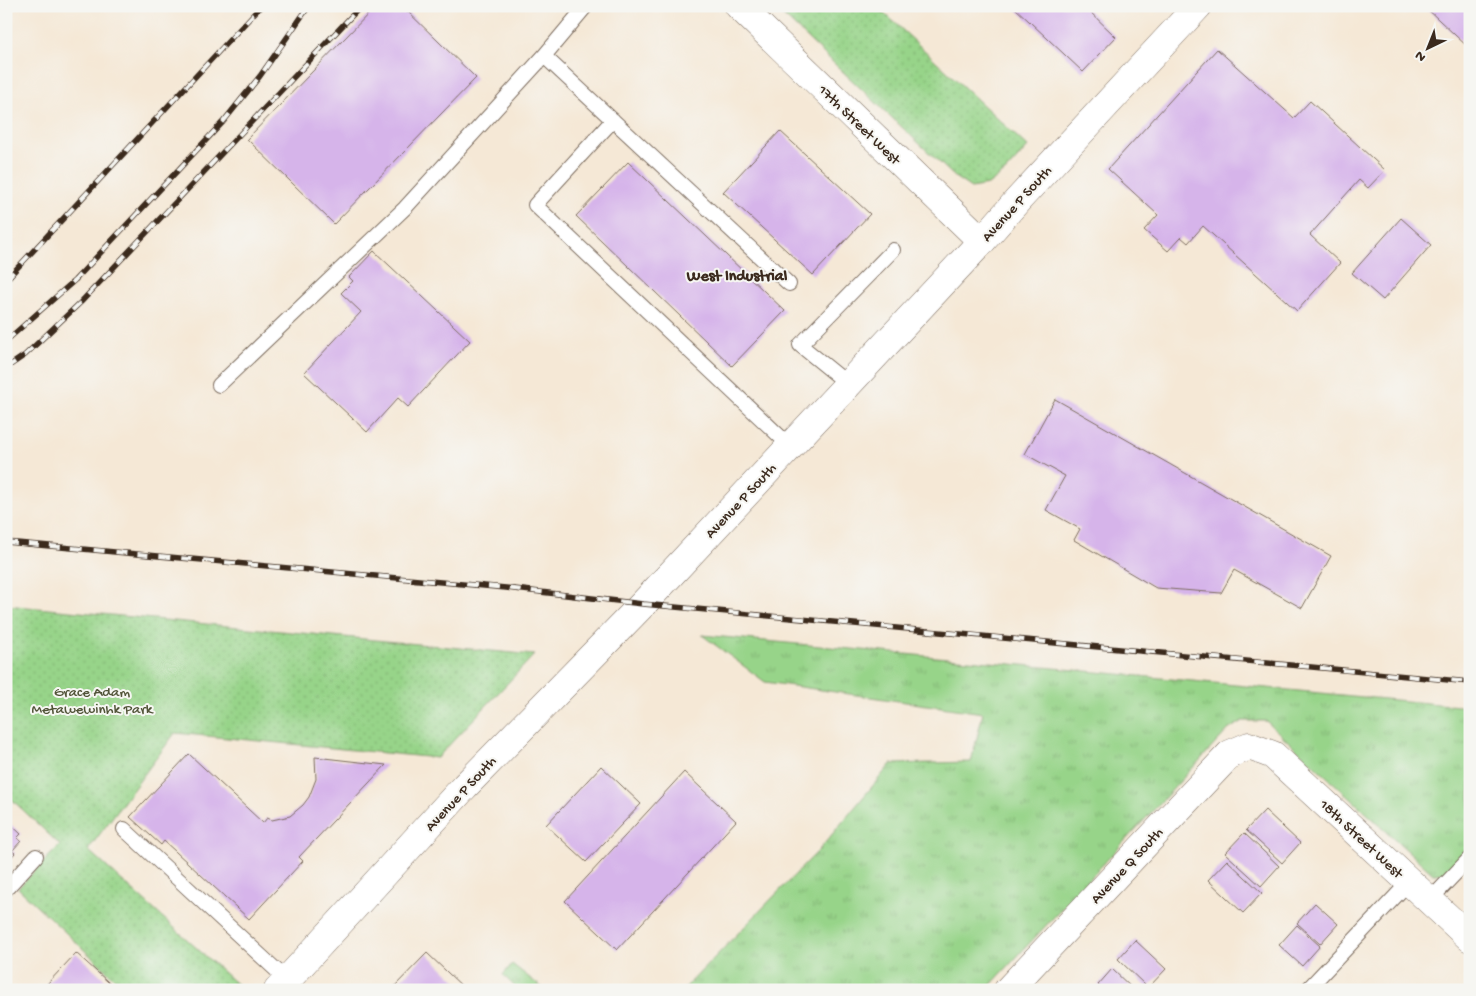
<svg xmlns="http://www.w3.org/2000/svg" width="1476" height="996" font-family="'Gochi Hand',sans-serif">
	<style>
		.grass { fill: url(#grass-tufts); stroke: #697f54 }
		.park { fill: url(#park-dots); stroke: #697f54 }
		.building { fill: #d6b4ea }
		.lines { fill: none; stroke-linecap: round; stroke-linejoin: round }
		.service-casing { stroke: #7c6c5e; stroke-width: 16 }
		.minor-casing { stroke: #7c6c5e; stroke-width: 29 }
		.tertiary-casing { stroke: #7c6c5e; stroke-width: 29 }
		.secondary-casing { stroke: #7c6c5e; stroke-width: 29 }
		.service { stroke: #fff; stroke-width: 14 }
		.minor { stroke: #fff; stroke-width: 28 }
		.tertiary { stroke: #fff; stroke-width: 28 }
		.secondary { stroke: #fff; stroke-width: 28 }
		.rail-casing { stroke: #3b2a1e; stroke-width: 5.5 }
		.rail { stroke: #f6f6f2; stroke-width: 4; stroke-dasharray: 11; stroke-linecap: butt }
		.labels { text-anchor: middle; stroke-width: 4; stroke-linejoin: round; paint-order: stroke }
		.street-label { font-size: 15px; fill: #3b2a1e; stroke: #f6f6f2 }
		.park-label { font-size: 15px; fill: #525439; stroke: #f6f6f2 }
		.neighbourhood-label { font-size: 16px; font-weight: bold; fill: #3b2a1e; stroke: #f6f6f2 }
	</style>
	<defs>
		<pattern id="grass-tufts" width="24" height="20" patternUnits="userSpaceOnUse" patternTransform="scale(1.25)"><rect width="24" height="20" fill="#97d489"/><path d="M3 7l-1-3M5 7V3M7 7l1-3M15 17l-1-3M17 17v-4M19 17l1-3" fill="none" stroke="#83b676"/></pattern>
		<pattern id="park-dots" width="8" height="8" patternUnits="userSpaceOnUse" patternTransform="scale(1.25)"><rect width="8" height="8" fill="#97d489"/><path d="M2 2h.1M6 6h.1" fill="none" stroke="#83b676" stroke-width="1.8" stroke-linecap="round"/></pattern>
	</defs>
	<rect width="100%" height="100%" fill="#f6f6f2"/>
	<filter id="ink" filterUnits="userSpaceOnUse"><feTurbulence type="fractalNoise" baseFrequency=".02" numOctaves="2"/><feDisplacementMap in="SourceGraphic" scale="10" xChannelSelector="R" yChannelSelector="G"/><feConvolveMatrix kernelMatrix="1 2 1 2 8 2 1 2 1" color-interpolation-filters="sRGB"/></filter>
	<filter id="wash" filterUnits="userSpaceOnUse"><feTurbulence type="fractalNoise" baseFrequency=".0096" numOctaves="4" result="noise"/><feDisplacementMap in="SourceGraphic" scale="20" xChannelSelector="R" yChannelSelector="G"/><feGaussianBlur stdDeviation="1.12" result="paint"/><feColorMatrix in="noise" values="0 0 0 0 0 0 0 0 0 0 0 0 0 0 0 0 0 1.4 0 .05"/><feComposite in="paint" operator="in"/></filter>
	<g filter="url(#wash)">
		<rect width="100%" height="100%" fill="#f5e8d6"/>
		<path class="grass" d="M702 635 1470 707V848L1447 873 1433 874 1266 721H1242L1228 730 986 990H683L819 850 891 764 971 762 983 713 765 682Z
			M512 964 545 990H518L503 975Z"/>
		<path class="park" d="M773 6H877L1028 147 1006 171 988 185 971 188 956 178Z
			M6 605 534 655 437 758 175 733 88 850 242 989 127 990 18 888 60 845 6 794Z"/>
		<g id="blocks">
			<path class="building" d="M376 6H402L476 78 334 224 247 139Z
				M1013 6H1084L1116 37 1083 72Z
				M1424 6H1470V49Z
				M1217 49 1294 118 1310 101 1385 170 1368 188 1359 180 1310 235 1340 263 1297 311 1203 226 1188 243 1181 237 1168 251 1144 230 1158 215 1108 169Z
				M780 131 870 214 813 275 723 192Z
				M628 162 785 311 732 366 576 216Z
				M1401 218 1431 245 1383 300 1352 273Z
				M374 251 470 341 408 407 398 398 367 432 304 373 361 312 341 293 353 281 349 277Z
				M1055 399 1331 556 1302 608 1234 570 1221 593 1156 588 1074 540 1080 529 1046 510 1065 476 1025 454Z
				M189 754 263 823 267 818 272 820 290 816 303 805 309 797 316 779 315 757 386 765 299 857 303 861 249 919 164 841 161 845 130 817Z
				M601 766 641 804 586 862 546 825Z
				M684 772 736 821 617 950 565 901Z
				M1265 810 1300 843 1282 863 1246 830Z
				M6 820 21 834 17 838 21 841 12 851 15 853 6 863Z
				M1244 833 1279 866 1261 886 1225 853Z
				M1227 860 1262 893 1243 913 1208 880Z
				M1315 903 1338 924 1320 944 1297 923Z
				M1297 925 1320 946 1302 966 1279 945Z
				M1135 940 1166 969 1148 988 1118 959Z
				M76 953 117 990H54L47 984Z
				M427 953 466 990H391Z
				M1112 969 1134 990H1103L1098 985Z"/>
		</g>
	</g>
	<g filter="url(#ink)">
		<use href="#blocks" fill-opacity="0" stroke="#7c6c5e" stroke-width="1"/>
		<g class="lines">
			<g class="service-casing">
				<path id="service" d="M544 56 789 284
					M613 120 535 205 790 446
					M848 384 800 345 893 250
					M219 385 405 208 544 56 586 6
					M124 829 287 980
					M6 889 36 856
					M1430 900 1470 858
					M1307 990 1410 881"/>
			</g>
			<g class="minor-casing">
				<path id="minor" d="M1008 990 1230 754 1249 746 1273 755 1470 938"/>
			</g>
			<g class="tertiary-casing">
				<path id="tertiary" d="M739 6 982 241"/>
			</g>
			<g class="secondary-casing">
				<path id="secondary" d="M278 990 465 786 643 604 982 241 1018 200 1198 6"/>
			</g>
			<use href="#service" class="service"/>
			<use href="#minor" class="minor"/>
			<use href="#tertiary" class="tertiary"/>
			<use href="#secondary" class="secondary"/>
			<g class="rail-casing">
				<path id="rail" d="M6 280 261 6
					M6 341 75 280 223 122 260 76 309 6
					M6 368 25 355 81 302 361 6
					M6 542 506 588 643 604 1470 682"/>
			</g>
			<use href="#rail" class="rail"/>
		</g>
	</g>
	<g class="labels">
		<g class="street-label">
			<text transform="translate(860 124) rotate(44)" y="5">17th Street West</text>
			<text transform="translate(1016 203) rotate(-48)" y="5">Avenue P South</text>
			<text transform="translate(740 500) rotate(-47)" y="5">Avenue P South</text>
			<text transform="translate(460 793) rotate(-47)" y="5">Avenue P South</text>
			<text transform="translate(1362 838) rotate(43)" y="5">18th Street West</text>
			<text transform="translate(1126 865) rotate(-47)" y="5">Avenue Q South</text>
		</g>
		<g class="park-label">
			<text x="92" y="696">Grace Adam<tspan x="92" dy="17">Metawewinhk Park</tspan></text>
		</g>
		<g class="neighbourhood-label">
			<text x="737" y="280">West Industrial</text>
		</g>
	</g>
	<rect width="1476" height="996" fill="none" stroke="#f6f6f2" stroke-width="25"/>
	<g transform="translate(1428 48) rotate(223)" stroke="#f6f6f2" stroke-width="4" paint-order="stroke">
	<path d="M0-4L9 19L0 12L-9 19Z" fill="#3b2a1e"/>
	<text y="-8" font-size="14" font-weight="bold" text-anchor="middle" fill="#3b2a1e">N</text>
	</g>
</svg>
